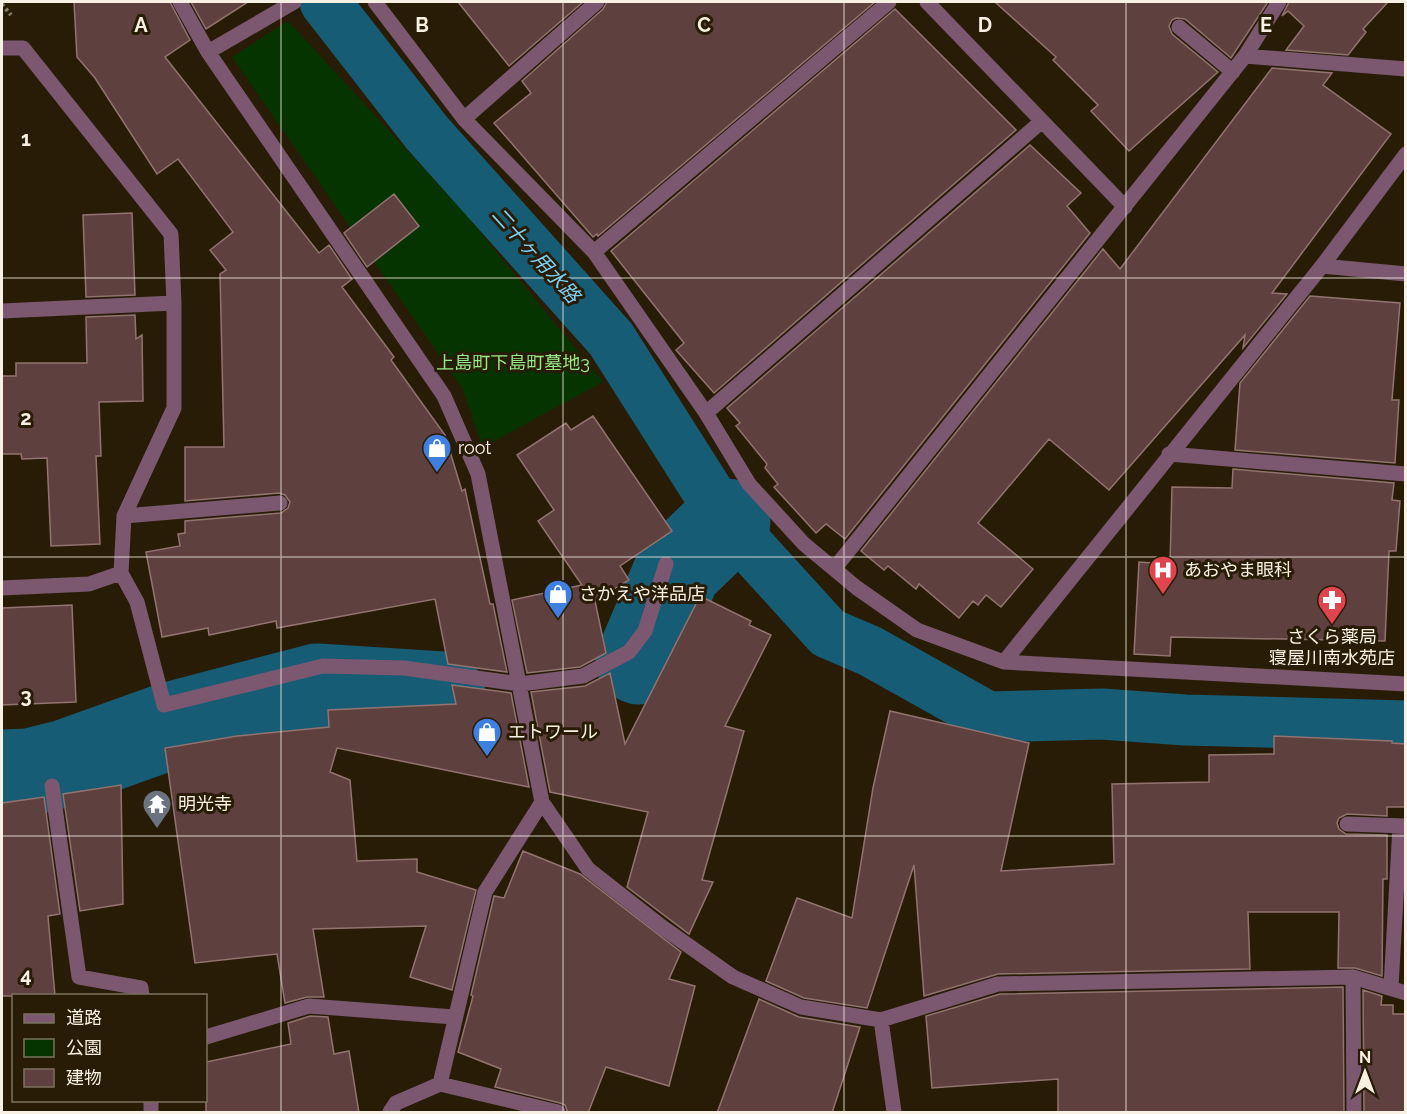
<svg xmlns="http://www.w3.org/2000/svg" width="1407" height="1114" font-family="Raleway,'Noto Sans JP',sans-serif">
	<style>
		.green { fill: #063400 }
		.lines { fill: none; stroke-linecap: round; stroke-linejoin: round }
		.canal { stroke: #165c74; stroke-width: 51 }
		.river { stroke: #165c74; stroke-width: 87 }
		.building { fill: #5e413f; stroke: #927370; stroke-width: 1.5 }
		.path { stroke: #887e6b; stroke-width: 4; stroke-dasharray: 3 3; stroke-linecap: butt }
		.service { stroke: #7b5870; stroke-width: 15 }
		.minor { stroke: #7b5870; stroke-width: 15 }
		.grid { fill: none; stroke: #f8f1e3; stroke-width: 1.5; stroke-opacity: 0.55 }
		.labels { text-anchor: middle; stroke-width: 6; stroke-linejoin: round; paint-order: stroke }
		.park-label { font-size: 18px; fill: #97eb87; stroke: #281c06 }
		.poi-label { font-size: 18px; fill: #f8f1e3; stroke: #281c06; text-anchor: start }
		.water-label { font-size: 20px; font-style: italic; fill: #7dd0f2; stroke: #281c06 }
		.grid-label { font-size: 20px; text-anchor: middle; font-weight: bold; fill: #f8f1e3; stroke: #281c06; stroke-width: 6; stroke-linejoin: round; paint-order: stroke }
	</style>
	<rect width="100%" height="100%" fill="#281c06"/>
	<path class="green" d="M288 21 462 210 603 382 483 447 462 388 232 57Z"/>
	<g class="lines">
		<path class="canal" d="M325 2 427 133 611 339 727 522 828 633 870 651 988 717 1102 714 1185 720 1406 726"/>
		<path class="river" d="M639 661 678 569 727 522
			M2 773 30 772 66 763 172 725 317 687 442 695"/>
	</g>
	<path class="building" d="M74 2H170L190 40 165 57 319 253 329 245 352 279 342 287 394 357 391 360 445 435 462 491 465 489 490 604H493L507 672 448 664 435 599 277 628 276 621 209 635 208 628 162 637 146 552 180 546 178 534 185 533V521L281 513 288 508 290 502 285 495 279 493 185 501V447H224L220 274 226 270 210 250 233 232 178 159 157 174 95 78 77 57Z
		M191 2H248L206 29Z
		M458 2H583L509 66Z
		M607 2H875L598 236 597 234 593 237 494 123 531 93 522 81 603 9Z
		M995 2H1268L1231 58 1185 19 1176 18 1172 20 1169 26 1172 34 1218 72 1129 151 1091 111 1098 105 1053 60 1056 57Z
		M1289 2H1388L1363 29 1366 32 1348 55 1286 50 1304 26 1288 11 1282 16Z
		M895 9 1016 130 714 393 676 350 684 343 611 251Z
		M1272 68 1332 73 1323 85 1391 134 1272 293 1287 294 1243 348 1245 335 1109 490 1049 439 978 523 1033 569 1001 607 986 595 978 605 973 601 959 618 919 584 916 589 888 566 884 570 861 551 1103 249 1120 269Z
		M1030 145 1081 193 1067 206 1090 233 845 539 826 524 816 533 774 487 778 484 765 468 767 464 736 426 740 423 727 408Z
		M394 194 419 226 367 267 344 233Z
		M132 213 135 295 86 297 83 215Z
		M1310 296 1400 303 1392 400H1399L1395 463 1235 450 1240 383Z
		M135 315 136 339 142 335 143 401 99 402 101 456H96L100 544 51 546 47 458 22 459 21 454H2V376H16V363H87L86 317Z
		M593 416 672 531 620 566 629 580 595 601 606 653 580 667 527 673 512 600 582 585 538 521 554 510 517 455 566 423 571 430Z
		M1233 469 1394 483 1392 500 1400 501 1396 551H1389L1385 641 1171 637 1170 656 1134 654 1139 562 1170 564 1172 487 1232 488Z
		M700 596 751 621 749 625 771 635 725 726 744 731 702 880 713 882 689 934 627 887 648 812 550 792 531 692 585 686 610 673 625 744Z
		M72 605 76 702 2 705V608Z
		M452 685 511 693 529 787 337 748 330 772 350 780 357 861 417 859V872L476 890 452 990 410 977 426 926 313 929 324 997H307L285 1003 277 954 195 963 165 748 237 736 329 727 328 710 456 704Z
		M890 711 1029 743 1001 871 1114 864 1112 784 1209 782V755L1274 754V736L1392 741V743L1406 744V807H1387V816L1347 814 1339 818 1337 823 1339 829 1346 834 1387 835V879H1383L1382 976 1355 968H1338L1339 912H1248L1250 969 998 974 924 996 914 865 867 1008 804 998 766 981 797 898 852 918 873 788Z
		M121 785 123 904 80 911 63 794Z
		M44 797 60 914 48 916 55 996H2V803Z
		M523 851 580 874 681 952 669 979 695 986 669 1086 606 1067 588 1113H568L565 1105 560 1103 495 1087 501 1069 458 1052 473 996 471 995 494 896 504 898Z
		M1343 987 1344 1113H1058V1079L932 1088 926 1016 1000 994Z
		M1363 990 1382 996 1381 1005H1393V1014H1406V1113H1364Z
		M759 999 799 1017 860 1027 832 1113H717Z
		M310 1016 328 1017 334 1054 349 1051 359 1113H206V1062L291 1044 288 1023Z"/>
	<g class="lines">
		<path class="path" d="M2 4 11 15"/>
		<path class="service" d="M1353 977 1354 1112"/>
		<path class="minor" d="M180 2 208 52 444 396 478 474 542 802 588 869 662 927 733 977 801 1007 881 1020 998 984 1353 977 1406 993
			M375 2 464 119 594 252 706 413 749 484 804 544 857 588 917 630 1004 662 1406 684
			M927 2 1125 207
			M1179 27 1233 72
			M2 48H23L171 234 174 303V408L124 516 121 573 89 584 2 588
			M208 52 294 2
			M1245 56 1406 69
			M464 119 597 2
			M594 252 889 2
			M1322 266 1406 274
			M2 311 174 303
			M706 413 1042 121
			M1169 454 1406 474
			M124 516 280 503
			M834 569 1245 56 1279 2
			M121 573 137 602 164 705 323 666 404 668 520 684 583 676 629 652 645 631 666 564
			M1004 662 1322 266 1406 154
			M52 786 79 977 141 988 142 996
			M1347 824 1406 826
			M1391 987 1400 826
			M881 1020 894 1112
			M206 1037 309 1006 454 1017
			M440 1084 558 1112
			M151 1100V1112
			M390 1112 396 1103 440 1084 485 892 542 802"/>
	</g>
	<path class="grid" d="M281 2V1112M563 2V1112M844 2V1112M1126 2V1112M2 278H1406M2 557H1406M2 836H1406"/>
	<defs>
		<g id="shop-pin" transform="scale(1.5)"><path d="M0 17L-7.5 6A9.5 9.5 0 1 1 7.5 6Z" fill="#3f7fe0" stroke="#281c06"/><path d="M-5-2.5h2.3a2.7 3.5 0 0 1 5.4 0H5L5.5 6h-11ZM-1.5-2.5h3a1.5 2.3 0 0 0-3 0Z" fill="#fff"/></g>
		<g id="hospital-pin" transform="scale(1.5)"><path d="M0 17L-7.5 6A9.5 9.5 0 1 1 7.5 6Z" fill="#e0444e" stroke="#281c06"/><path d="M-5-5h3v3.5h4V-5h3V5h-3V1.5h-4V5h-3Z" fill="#fff"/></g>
		<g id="pharmacy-pin" transform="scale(1.5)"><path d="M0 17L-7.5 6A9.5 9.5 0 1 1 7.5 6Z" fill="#e0444e" stroke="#281c06"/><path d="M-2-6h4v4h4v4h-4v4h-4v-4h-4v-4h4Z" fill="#fff"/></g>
		<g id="temple-pin" transform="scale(1.5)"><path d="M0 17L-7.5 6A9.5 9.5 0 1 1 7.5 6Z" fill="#6b7280" stroke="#281c06"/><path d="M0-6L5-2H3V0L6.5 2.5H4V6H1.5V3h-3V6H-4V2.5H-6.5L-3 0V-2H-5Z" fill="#fff"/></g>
	</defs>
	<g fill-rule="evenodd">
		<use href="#shop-pin" x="437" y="448"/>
		<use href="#hospital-pin" x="1163" y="570"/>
		<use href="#shop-pin" x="558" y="594"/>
		<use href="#pharmacy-pin" x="1332" y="600"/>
		<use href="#shop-pin" x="487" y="732"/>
		<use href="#temple-pin" x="157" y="804"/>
	</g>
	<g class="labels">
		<g class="park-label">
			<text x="513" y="369">上島町下島町墓地3</text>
		</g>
		<g class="poi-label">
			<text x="458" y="454">root</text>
			<text x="1184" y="576">あおやま眼科</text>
			<text x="579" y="600">さかえや洋品店</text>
			<text x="1332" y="643" text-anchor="middle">さくら薬局<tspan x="1332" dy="21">寝屋川南水苑店</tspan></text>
			<text x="508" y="738">エトワール</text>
			<text x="178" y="810">明光寺</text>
		</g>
		<g class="water-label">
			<text transform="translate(536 255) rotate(48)" y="7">二十ヶ用水路</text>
		</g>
	</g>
	<g class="grid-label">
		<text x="141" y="32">A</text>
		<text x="422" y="32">B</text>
		<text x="704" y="32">C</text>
		<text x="985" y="32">D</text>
		<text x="1266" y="32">E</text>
		<text x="26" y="146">1</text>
		<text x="26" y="425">2</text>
		<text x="26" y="703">3</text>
		<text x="26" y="982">4</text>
	</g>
	<rect width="1407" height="1114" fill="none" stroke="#f8f1e3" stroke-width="6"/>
	<rect x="12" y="994" width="195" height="108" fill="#281c06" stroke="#7b715e" stroke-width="1.5"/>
	<rect x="24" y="1014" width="30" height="9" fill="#7b5870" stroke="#7b715e" stroke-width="1.5"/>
	<text x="66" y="1024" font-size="18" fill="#f8f1e3">道路</text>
	<rect x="24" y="1039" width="30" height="18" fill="#063400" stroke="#7b715e" stroke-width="1.5"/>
	<text x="66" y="1054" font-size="18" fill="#f8f1e3">公園</text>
	<rect x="24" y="1069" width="30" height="18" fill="#5e413f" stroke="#7b715e" stroke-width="1.5"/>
	<text x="66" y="1084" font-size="18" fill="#f8f1e3">建物</text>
	<g transform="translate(1365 1072)" stroke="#281c06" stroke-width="4.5" paint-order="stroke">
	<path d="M0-4.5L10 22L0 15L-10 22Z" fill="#f8f1e3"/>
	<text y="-9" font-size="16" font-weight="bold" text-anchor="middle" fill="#f8f1e3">N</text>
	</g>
</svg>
